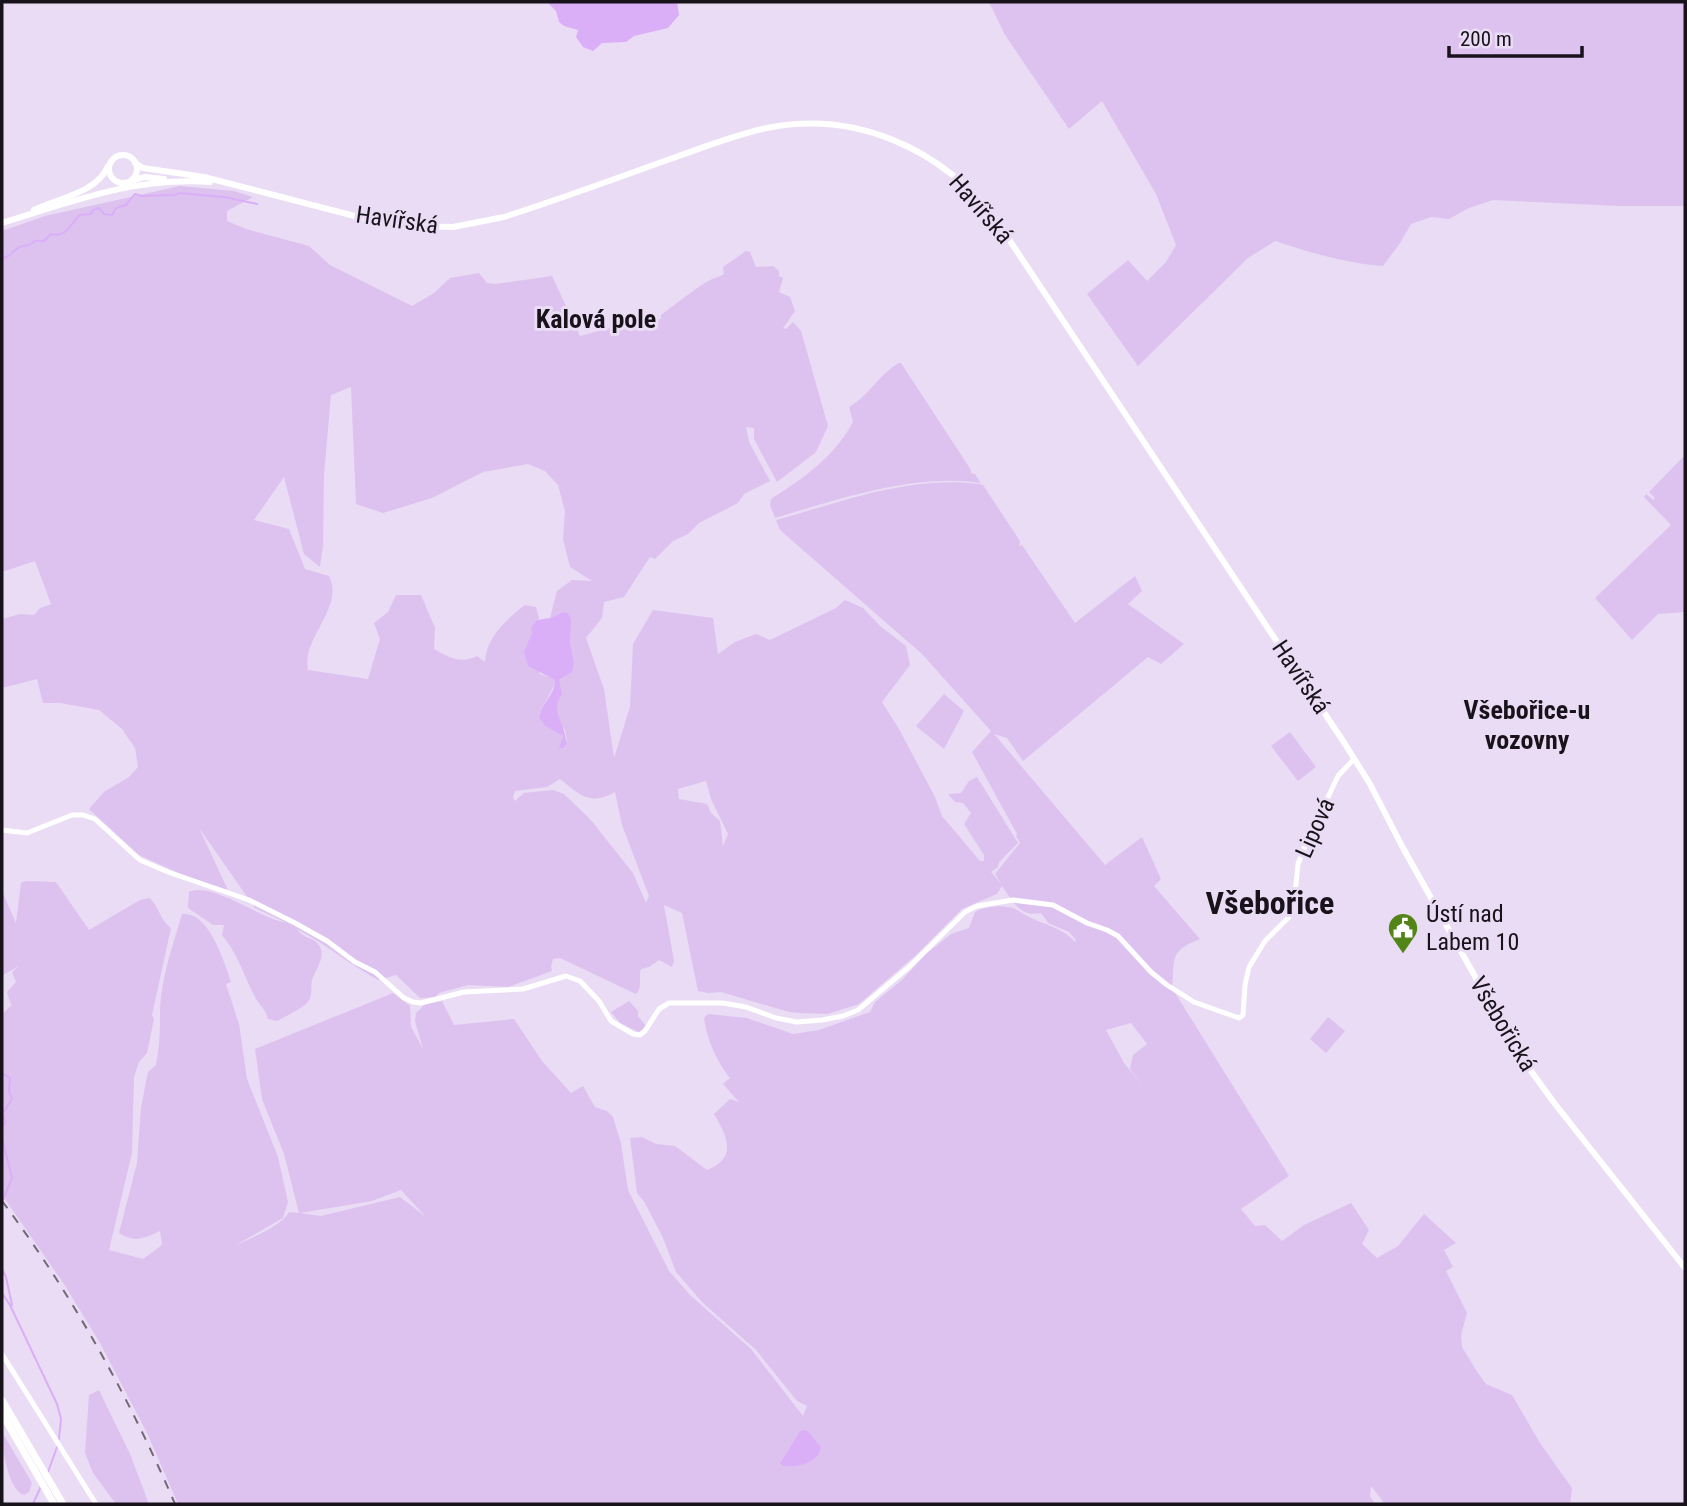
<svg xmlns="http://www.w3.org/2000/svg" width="1687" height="1506" font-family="'Roboto Condensed',sans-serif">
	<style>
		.green { fill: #ddc2f0; fill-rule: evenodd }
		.water { fill: #dbaff7 }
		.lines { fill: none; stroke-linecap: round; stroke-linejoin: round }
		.stream { stroke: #dbaff7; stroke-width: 2 }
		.secondary { stroke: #fff; stroke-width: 5 }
		.primary { stroke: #fff; stroke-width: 6 }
		.highway { stroke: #fff; stroke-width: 7 }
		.rail { stroke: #726978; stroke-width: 2; stroke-dasharray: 9 9; stroke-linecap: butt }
		.labels { text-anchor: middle; stroke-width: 6; stroke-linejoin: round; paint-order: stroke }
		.street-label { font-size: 24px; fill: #18131b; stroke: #eadcf4 }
		.poi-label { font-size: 24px; fill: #18131b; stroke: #eadcf4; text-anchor: start }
		.neighbourhood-label { font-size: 26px; font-weight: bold; fill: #18131b; stroke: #eadcf4 }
		.district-label { font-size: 32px; font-weight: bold; fill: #18131b; stroke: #eadcf4 }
	</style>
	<rect width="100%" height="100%" fill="#eadcf4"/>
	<path class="green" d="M989 2H1685V206H1619L1493 200 1469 208 1449 219 1431 217 1411 224 1400 243 1383 266C1345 263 1311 253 1275 241L1248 258 1138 366 1087 294 1128 260 1147 281 1166 262 1176 245 1156 194 1102 101 1069 129 1005 35Z
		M180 186 234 191 253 197 227 211V221L246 229 309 246 330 265 412 306 434 293 450 278 479 273 487 283 495 284 552 276 580 336 632 322 661 319V315C677 303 692 291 708 281 714 278 719 277 724 274L723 267 746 251 750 252 756 267 773 266 779 271V276L783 278 779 292 790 297 795 311 783 328 786 329 793 322 801 331 828 426 816 452 777 482 754 439V428L746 427 749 442 770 481 744 494 738 503 699 523 688 534 673 541 655 559 650 557 624 597 604 602 602 618 586 638 604 689 614 758 630 707 633 644 653 610 713 618 718 654 735 642 756 634 770 640 836 608 845 600 863 608 880 626 906 646 910 665 882 702 899 729 935 797 942 816 980 861H984V855L964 824 971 813 963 803 955 802 948 794 961 793 969 781 977 777 1018 843 999 862 998 867 991 872 1001 884 995 874 1020 843 1016 836 1017 834 972 752 991 731 922 654 780 530 776 520C842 502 910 475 979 484L983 485 1020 541 1019 546 1022 545 1075 623 1135 576 1142 591 1128 604 1184 644 1161 664 1148 657 1023 761 1007 738 994 734 1105 865 1142 837 1161 879 1154 886 1200 939C1169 951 1175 958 1172 988L1289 1176 1241 1209 1255 1226 1265 1225 1282 1241 1304 1225 1351 1203 1369 1230 1362 1244 1377 1258 1398 1246 1424 1214 1456 1243 1444 1250 1453 1267 1446 1271 1467 1313 1461 1335 1462 1347 1476 1370 1486 1384 1512 1395 1540 1443 1572 1488 1570 1504H1385L1371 1486 1370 1496 1375 1504H178L148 1435 100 1343 64 1284 2 1195V1014L13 1004 11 1005 7 992 16 982 12 972 19 966 3 975 2 981V891L16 923 21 883 26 881 56 882 89 930 140 900 149 898C159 905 160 921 171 928L152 1015 154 1019 147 1053 139 1062 134 1077 132 1153 109 1250 143 1259 162 1245 160 1231C146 1238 133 1243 119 1233L137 1163 141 1107 148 1072 156 1065C160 1044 160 1031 160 1010 161 978 173 945 182 914 209 911 224 962 231 982L226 984 239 1024 247 1079 278 1157 288 1202 283 1218 236 1245C251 1238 282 1226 289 1212L299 1213 284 1154 262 1099 255 1049 393 993 410 1006 411 1027 423 1049 415 1021 416 1013 425 1004 442 1001 454 1025 514 1019 542 1061 571 1093 583 1086 595 1107 607 1111 613 1117 621 1143 628 1190 669 1271 690 1295 751 1349 803 1416 807 1406 797 1401 756 1350 703 1303 676 1272 663 1238 645 1203 637 1193 630 1138 642 1137 656 1144 675 1146 707 1170C738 1158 727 1136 714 1114L730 1099 739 1102 723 1084 730 1078C716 1060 707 1040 704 1018L708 1014 747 1018 793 1034 819 1030 870 1012 875 1002 902 980 926 954 951 934 969 928 975 912C984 907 998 905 1008 907 1016 908 1021 913 1027 916 1042 924 1064 928 1075 942L1076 940 1069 932 1048 923 1041 913C1019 918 1012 899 1002 886L997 894 962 909 916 955 859 1004 827 1014 801 1013 789 1012 721 992 708 993 698 991 682 913 664 905 674 961 672 967 659 960 649 967 641 969C638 977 643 987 636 994L560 958 553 959 551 966 552 971 508 987 468 985 439 993 435 997 420 998 396 975 378 980C350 965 326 944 297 929 303 939 313 937 318 944 328 955 315 970 312 980 310 990 314 997 305 1005 297 1011 286 1016 277 1021L268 1019C266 1009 258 1004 254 995 243 974 238 954 222 935L224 925H213L188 908 189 892C212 881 262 920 285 922L255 908 199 828 228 890 194 880 139 855 89 809 104 792 129 777 138 767 135 748 122 729 99 710 60 703H43L37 679 2 688V619L20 614 34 615 40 608 51 604 35 561 2 572V231L45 216ZM351 387 356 504 383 513 432 498 483 472 528 464 545 471 558 485 565 511 563 539 570 567 592 581 572 580 557 591 550 618 563 612 570 622V642L574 662 566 676 559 680 556 713 565 730 567 743 564 749H560L563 736 545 726 539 714 555 684V679L540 674C534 653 524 637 539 618L536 607 525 605C507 619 486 637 485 662L477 656C460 664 450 658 434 649L435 628 421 595H396L388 612 374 623 380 639 368 679 308 670C301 638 345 608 329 576L305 569 289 529 254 520 284 477 304 554 320 567 323 546 324 474 331 395ZM560 779C580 795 590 806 615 792L622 825 649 896 646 903 633 873 590 819 564 794 553 790 532 792 524 793 515 801 513 798 515 791 547 787ZM706 781 711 799 728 834 723 846 720 821 711 813 707 804 679 799 678 789ZM1131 1023 1147 1044 1133 1055 1130 1069 1142 1085 1124 1063 1106 1030ZM401 1190 426 1217 400 1197 321 1216 300 1213 372 1201ZM800 1431H808L821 1447 811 1461 780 1463Z
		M899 363H901L971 470V473L975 474 981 483C913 473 840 499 775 518L770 505 771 499C804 478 834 457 853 422L849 407C869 396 879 374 899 363Z
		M1685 455V612L1658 614 1632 640 1595 598 1671 525 1644 497 1646 494 1653 500 1655 498 1649 492Z
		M944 694 964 711 944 749 916 726Z
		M1290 732 1316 767 1298 781 1271 746Z
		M629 1001 638 1011V1016L646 1026 639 1032 620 1023 611 1012Z
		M1328 1017 1345 1031 1326 1053 1310 1039Z
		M99 1390 130 1454 149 1504H116L93 1473 85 1453 89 1395Z
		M2 1432 32 1483 29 1492 24 1495C8 1490 2 1448 2 1432Z"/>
	<path class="water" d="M547 2H677L679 15 668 28 634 36 626 42 602 43 593 51 583 47 576 37 578 30 564 26 559 22 556 11Z
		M563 612 568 613 571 619 570 642 574 662 572 672 559 680 562 694C553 707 558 715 563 727 565 733 565 739 567 744L563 749 559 748 563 736 545 726 539 717C542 703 556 693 555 680L528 666 524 652 532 633 531 627 537 620 550 618Z
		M804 1430 808 1431 821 1447C819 1463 797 1468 783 1466L780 1463 800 1431Z"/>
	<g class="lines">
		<path class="stream" d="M2 258C11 258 12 250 20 247 27 244 29 247 35 241H44L51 234C67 238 70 224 80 215L91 214 93 210 99 208 104 214 112 215 116 208 126 205 135 194 142 196 176 195 179 193 224 197 257 204
			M2 1069 3 1074 10 1078 9 1091 12 1099 3 1113 5 1123 2 1127
			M2 1138 12 1178 2 1202
			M2 1269 6 1277 12 1305
			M2 1293 10 1305 57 1404 61 1419 59 1439
			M48 1472 57 1447
			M33 1504 41 1486"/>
		<path class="secondary" d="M2 830 27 833 72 815H83L95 819 140 860 168 872 249 900 295 923 327 941 355 962 375 972 404 998 413 1002 421 1003 464 992 523 989 566 976 580 981 599 1001 611 1021 633 1034 640 1035 645 1031 659 1009 669 1003H723L746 1007 776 1018 797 1022 822 1020 843 1016 858 1010 910 966 965 912 977 906 1013 900 1053 905 1087 923 1107 930 1118 936 1151 972 1167 985 1194 1002 1239 1018 1243 1015 1245 985 1249 967 1265 941 1289 917 1294 904 1298 864 1305 846 1338 776 1354 759
			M2 1354 96 1504"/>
		<path class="primary" d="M109 169a14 14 0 1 1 28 0a14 14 0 1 1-28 0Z
			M135 163 143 168 204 177 370 220 403 226 453 227 504 217C560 199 615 179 670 159 702 148 734 135 767 128 856 110 942 149 996 220L1345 744 1370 784 1403 848 1518 1053 1555 1104 1685 1268
			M133 180 145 177 164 179
			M34 210C58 198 97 193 108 166
			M2 223C71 202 137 176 210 182"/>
		<path class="highway" d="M2 1400 63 1504
			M2 1414 54 1504"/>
		<path class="rail" d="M2 1201C72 1294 129 1397 175 1504"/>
	</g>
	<defs>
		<g id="civic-pin" transform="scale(1.575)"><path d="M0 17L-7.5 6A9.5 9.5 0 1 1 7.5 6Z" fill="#538417" stroke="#eadcf4"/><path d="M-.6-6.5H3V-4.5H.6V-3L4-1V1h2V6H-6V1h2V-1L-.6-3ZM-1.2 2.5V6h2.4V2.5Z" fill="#fff"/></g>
	</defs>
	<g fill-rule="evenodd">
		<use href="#civic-pin" x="1403" y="928"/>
	</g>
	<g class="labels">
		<g class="street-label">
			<text transform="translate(981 209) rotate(49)" y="8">Havířská</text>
			<text transform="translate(397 220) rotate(8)" y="8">Havířská</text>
			<text transform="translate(1301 677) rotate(56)" y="8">Havířská</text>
			<text transform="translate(1315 828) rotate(-66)" y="8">Lipová</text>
			<text transform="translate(1503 1024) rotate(59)" y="8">Všebořická</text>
		</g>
		<g class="poi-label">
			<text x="1426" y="922">Ústí nad<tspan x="1426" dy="28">Labem 10</tspan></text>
		</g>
		<g class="neighbourhood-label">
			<text x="596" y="328">Kalová pole</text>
			<text x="1527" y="719">Všebořice-u<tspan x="1527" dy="30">vozovny</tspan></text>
		</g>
		<g class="district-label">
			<text x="1270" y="914">Všebořice</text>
		</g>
	</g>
	<rect width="1687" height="1506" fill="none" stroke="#18131b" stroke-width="7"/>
	<path d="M1449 46v10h133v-10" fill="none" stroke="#18131b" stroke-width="3.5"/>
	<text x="1460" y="46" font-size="21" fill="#18131b" stroke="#eadcf4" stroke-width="5" paint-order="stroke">200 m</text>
</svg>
